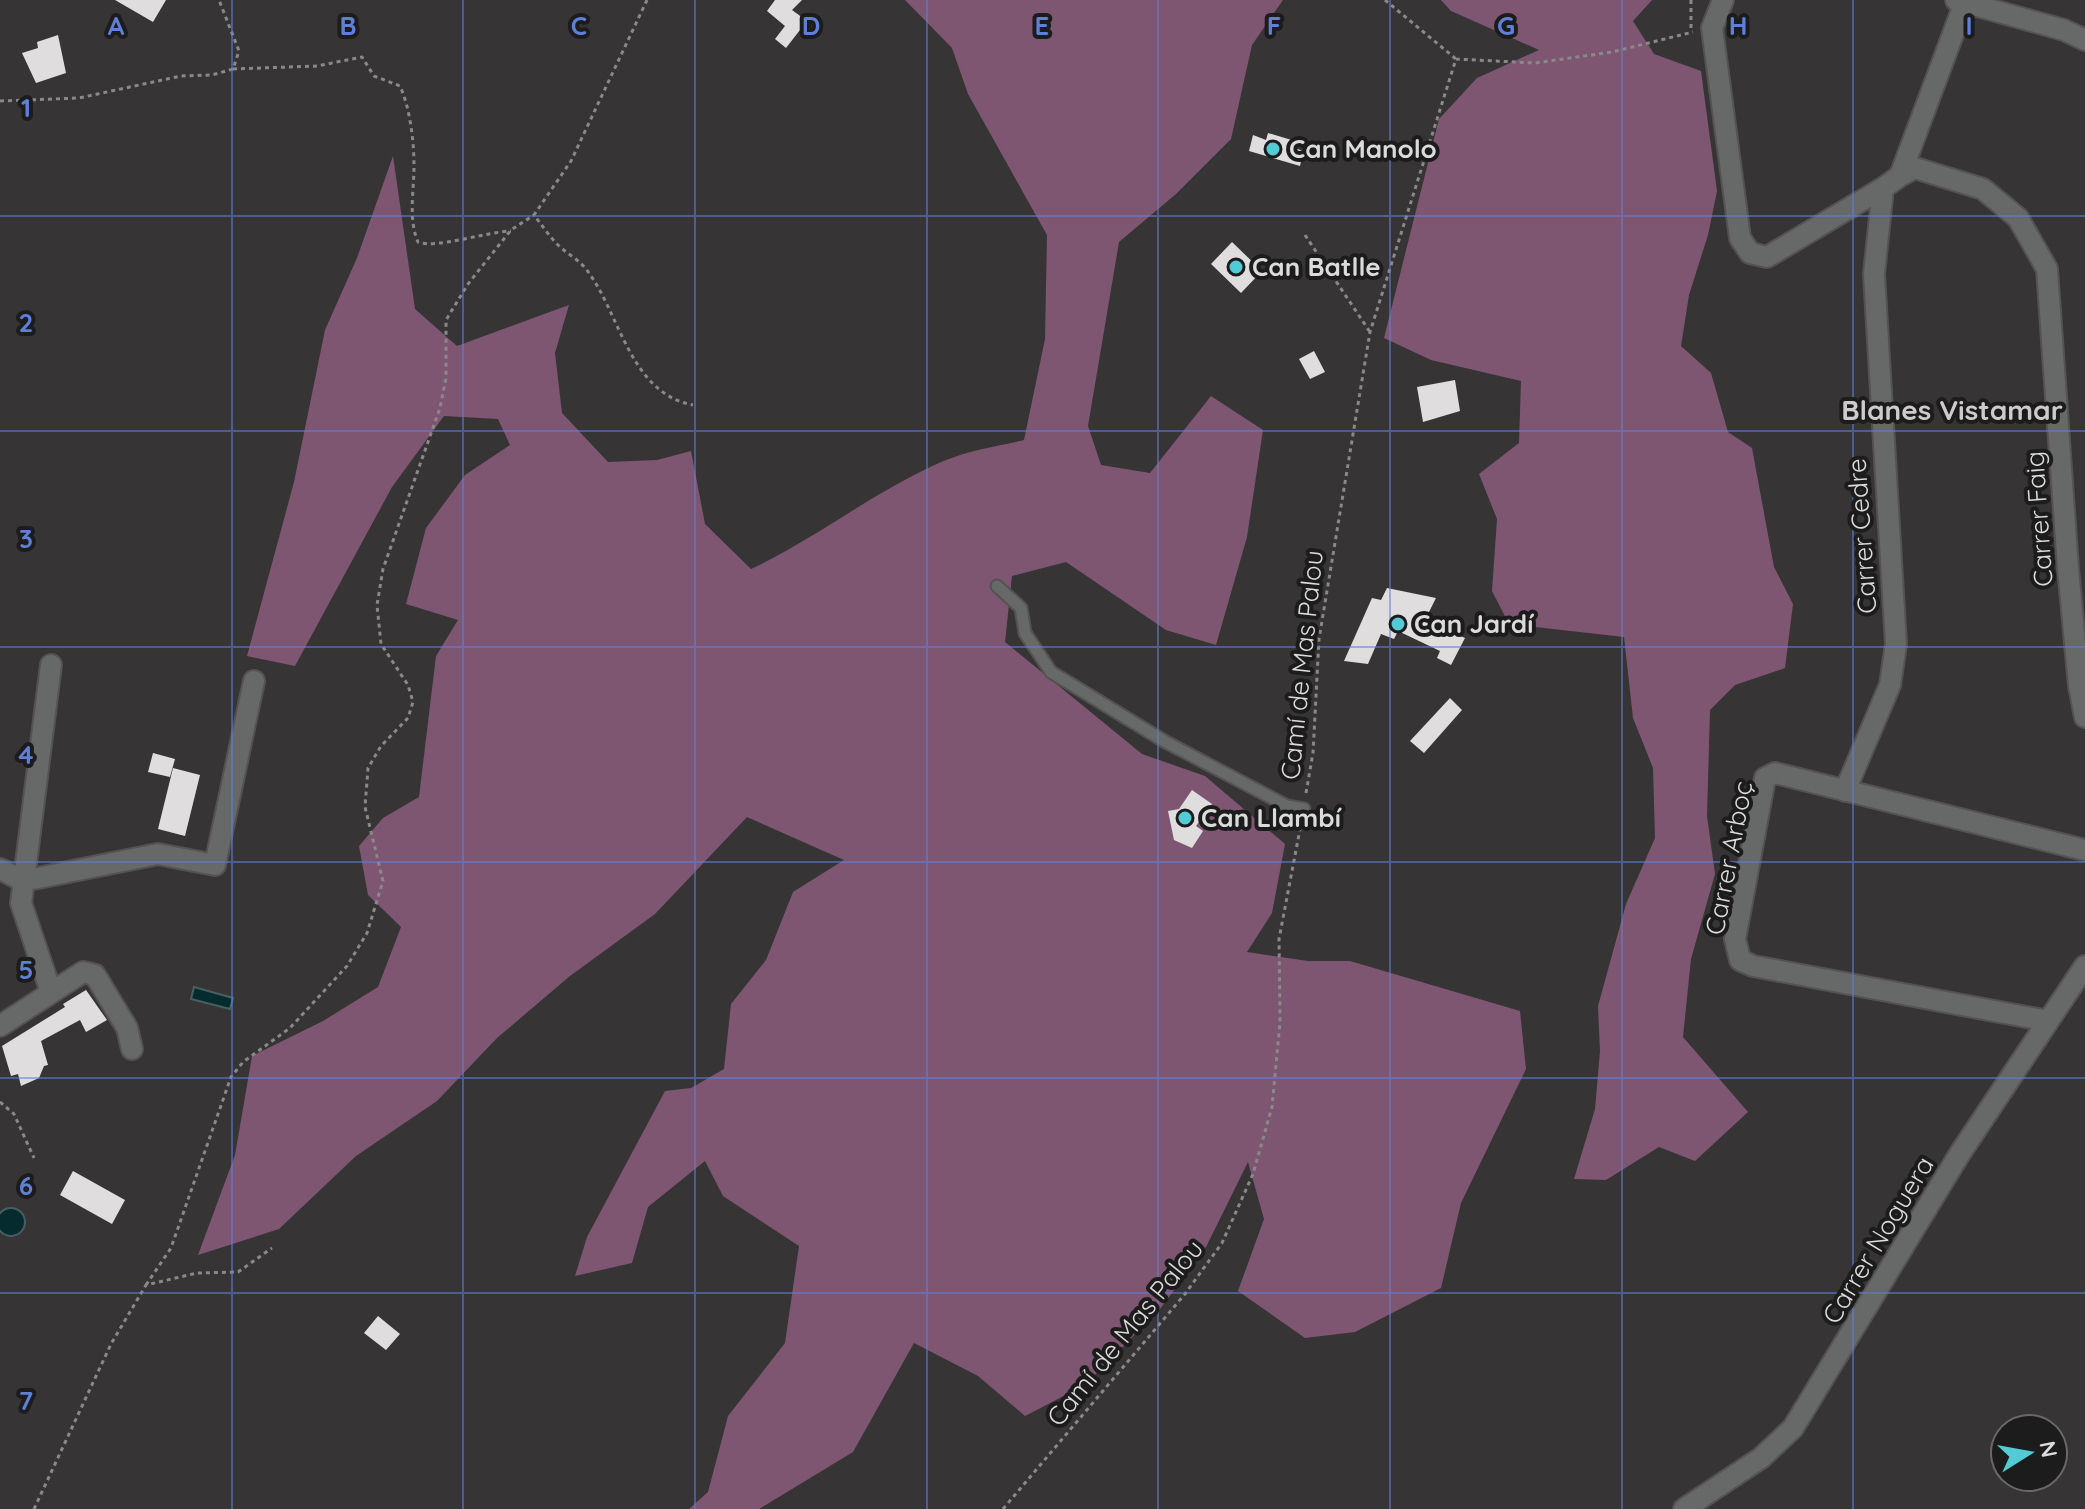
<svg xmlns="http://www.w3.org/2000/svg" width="2085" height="1509" font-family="Quicksand,sans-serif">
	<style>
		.forest { fill: #7f5672 }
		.water { fill: #052b2e; stroke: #466062; stroke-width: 2 }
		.building { fill: #e0ddde }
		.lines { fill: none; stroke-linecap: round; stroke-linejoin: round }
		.lane-casing { stroke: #545253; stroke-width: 15 }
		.street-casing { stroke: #545253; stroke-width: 24 }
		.path { stroke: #8a898a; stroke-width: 3; stroke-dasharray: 4 4; stroke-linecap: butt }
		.lane { stroke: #676868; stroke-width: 11 }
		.street { stroke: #676868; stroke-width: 20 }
		.grid { fill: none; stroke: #607fd9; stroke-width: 2; stroke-opacity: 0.55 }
		.poi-dot { fill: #52cbd7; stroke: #1d1c1d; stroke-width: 3 }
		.labels { text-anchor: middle; stroke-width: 8; stroke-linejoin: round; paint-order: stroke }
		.poi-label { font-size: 26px; font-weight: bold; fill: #dcdbdc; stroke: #1d1c1d; text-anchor: start }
		.street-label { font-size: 26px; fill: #dcdbdc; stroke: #1d1c1d }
		.neighbourhood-label { font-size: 28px; font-weight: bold; fill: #cecbcd; stroke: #1d1c1d }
		.grid-label { font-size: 26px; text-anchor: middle; font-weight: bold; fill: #607fd9; stroke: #1d1c1d; stroke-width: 8; stroke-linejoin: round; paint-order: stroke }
	</style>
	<rect width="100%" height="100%" fill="#363435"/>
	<path class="forest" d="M905 0H1283L1252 45 1231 139 1176 194 1119 242 1088 426 1101 465 1150 473 1211 396 1263 430 1247 537 1216 645 1166 630 1066 562 1012 576 1005 642 1142 754 1205 776 1285 844 1272 913 1247 952 1308 961H1350L1520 1011 1526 1069 1461 1203 1441 1288 1355 1332 1305 1338 1238 1291 1264 1219 1248 1162 1206 1247 1160 1309 1085 1385 1025 1416 978 1376 914 1343 853 1452 759 1509H689L708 1492 728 1416 785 1343 799 1246 723 1196 705 1161 648 1207 632 1263 575 1276 587 1237 665 1091 691 1088 724 1069 731 1004 766 960 793 892 844 860 747 817 655 914 570 976 497 1038 437 1101 356 1156 279 1229 198 1255 235 1155 252 1056 323 1021 378 987 401 927 368 895 359 846 383 818 419 797 436 656 458 620 406 604 426 528 465 475 510 445 498 419 444 416 392 487 295 666 247 656 294 482 325 330 357 258 393 156 415 309 457 346 569 305 555 353 562 413 608 462 657 460 691 451 705 524 751 569C819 537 877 489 946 460 970 450 999 446 1024 440L1045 339 1047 235 968 94 952 48Z
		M1441 0H1652L1633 21 1654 54 1701 71 1717 191 1708 235 1689 295 1681 346 1711 373 1728 432 1752 448 1774 567 1793 604 1785 668 1735 685 1710 710 1707 816 1715 874 1691 959 1683 1037 1748 1112 1695 1161 1659 1147 1606 1180 1574 1179 1595 1109 1600 1051 1598 1006 1626 904 1655 838 1653 768 1633 718 1624 637 1509 624 1492 591 1497 519 1479 474 1519 443 1521 381 1431 360 1384 338 1439 119 1477 78 1539 50 1451 11Z"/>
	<path class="water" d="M194 987 233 998 230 1009 191 999Z
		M-3 1222a14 14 0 1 1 28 0a14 14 0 1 1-28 0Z"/>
	<path class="building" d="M115 0H166L153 22Z
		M775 0H802L792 10 807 21 786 48 775 39 785 26 767 11Z
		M58 35 66 73 36 83 22 53 38 48 37 42Z
		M1268 133 1295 141 1292 147 1303 151 1300 166 1249 151 1253 135 1266 140Z
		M1232 242 1262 271 1241 293 1211 264Z
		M1314 351 1325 372 1310 379 1299 359Z
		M1455 380 1460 411 1423 422 1417 387Z
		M1387 588 1436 598 1425 620 1465 638 1451 665 1437 658 1440 651 1398 631 1394 639 1381 634 1368 664 1344 661 1372 598 1381 600Z
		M1450 698 1462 710 1424 753 1410 741Z
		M153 753 175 759 170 777 148 772Z
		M173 768 200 775 185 836 158 829Z
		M1192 790 1212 804 1196 826 1203 831 1192 848 1174 840 1168 811 1179 809Z
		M86 990 107 1020 86 1032 80 1020 41 1041 48 1065 44 1066 39 1078 21 1086 18 1074 11 1076 2 1046 65 1007 63 1004Z
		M73 1171 125 1200 112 1224 60 1195Z
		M378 1316 400 1334 386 1350 364 1333Z"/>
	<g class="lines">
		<g class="lane-casing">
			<path id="lane" d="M997 586 1021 608 1025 633 1051 672 1164 741 1287 806 1304 809"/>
		</g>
		<g class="street-casing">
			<path id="street" d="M1723 0 1712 28 1740 238 1750 253 1767 257 1883 188
				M1956 0 2064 30 2085 40
				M1900 176 1915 168 1983 189 2018 218 2047 269 2068 568 2079 686 2085 717
				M1845 791 1890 685 1896 644 1874 274 1883 188 1900 176 1965 2
				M0 869 23 881 158 854 215 865 254 681
				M51 992 21 903 51 665
				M2048 1021 1753 966 1740 960 1735 939 1765 778 1775 773 2085 850
				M0 1026 83 972 95 975 127 1028 132 1049
				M1684 1509 1761 1458 1793 1428 1959 1155 2085 966"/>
		</g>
		<path class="path" d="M647 0 571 161 534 215C542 225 549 236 557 244 566 253 578 259 586 269 620 312 629 393 693 405
			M1385 0 1456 59
			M1691 0V29
			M233 69 317 66 362 57 374 76 400 86C410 108 414 141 414 166 414 190 408 219 418 242 435 249 486 232 511 231
			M0 101 79 98 181 76 212 75 233 69 239 51 219 0
			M1305 235 1370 332
			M1306 793 1313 753 1319 639 1370 332 1456 59 1535 63 1612 52 1693 32
			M0 1102 14 1114 34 1158
			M146 1285 171 1248 231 1077 243 1062 290 1028 347 966 367 933 383 881 365 807 368 768 381 746 408 718 413 702 408 685 381 644 377 605 383 569 440 408 446 378V320L468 284 511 230 534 215
			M34 1509 111 1344 146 1285 197 1273 238 1272 272 1248
			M1003 1509 1185 1294 1222 1243 1253 1174 1272 1107 1280 1022 1279 939 1301 824"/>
		<use href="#lane" class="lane"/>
		<use href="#street" class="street"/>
	</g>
	<path class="grid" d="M232 0V1509M463 0V1509M695 0V1509M927 0V1509M1158 0V1509M1390 0V1509M1622 0V1509M1853 0V1509M0 216H2085M0 431H2085M0 647H2085M0 862H2085M0 1078H2085M0 1293H2085"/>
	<g class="poi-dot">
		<circle cx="1273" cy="149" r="8"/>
		<circle cx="1236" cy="267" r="8"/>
		<circle cx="1398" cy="624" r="8"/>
		<circle cx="1185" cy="818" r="8"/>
	</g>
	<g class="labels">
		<g class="poi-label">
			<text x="1289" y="158">Can Manolo</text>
			<text x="1252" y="276">Can Batlle</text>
			<text x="1414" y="633">Can Jardí</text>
			<text x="1201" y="827">Can Llambí</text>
		</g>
		<g class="street-label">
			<text transform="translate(2039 519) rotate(-94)" y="9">Carrer Faig</text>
			<text transform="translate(1862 536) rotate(-94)" y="9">Carrer Cedre</text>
			<text transform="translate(1302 665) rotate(-84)" y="9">Camí de Mas Palou</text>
			<text transform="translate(1729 858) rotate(-79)" y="9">Carrer Arboç</text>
			<text transform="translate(1878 1240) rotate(-59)" y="9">Carrer Noguera</text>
			<text transform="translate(1125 1333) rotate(-51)" y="9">Camí de Mas Palou</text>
		</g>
		<g class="neighbourhood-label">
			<text x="1952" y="420">Blanes Vistamar</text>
		</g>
	</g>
	<g class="grid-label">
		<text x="116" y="35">A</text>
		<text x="348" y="35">B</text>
		<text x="579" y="35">C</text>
		<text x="811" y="35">D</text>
		<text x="1042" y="35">E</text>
		<text x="1274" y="35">F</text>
		<text x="1506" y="35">G</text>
		<text x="1738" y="35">H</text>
		<text x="1969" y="35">I</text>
		<text x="26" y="117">1</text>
		<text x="26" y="332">2</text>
		<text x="26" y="548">3</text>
		<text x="26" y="764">4</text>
		<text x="26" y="979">5</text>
		<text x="26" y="1195">6</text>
		<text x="26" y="1410">7</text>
	</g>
	<g transform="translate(2029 1453) rotate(79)"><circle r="38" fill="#1d1c1d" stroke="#696869" stroke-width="2"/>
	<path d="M0-6L14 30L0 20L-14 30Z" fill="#52cbd7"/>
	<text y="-12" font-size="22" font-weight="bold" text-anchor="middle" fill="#dcdbdc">N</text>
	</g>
</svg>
